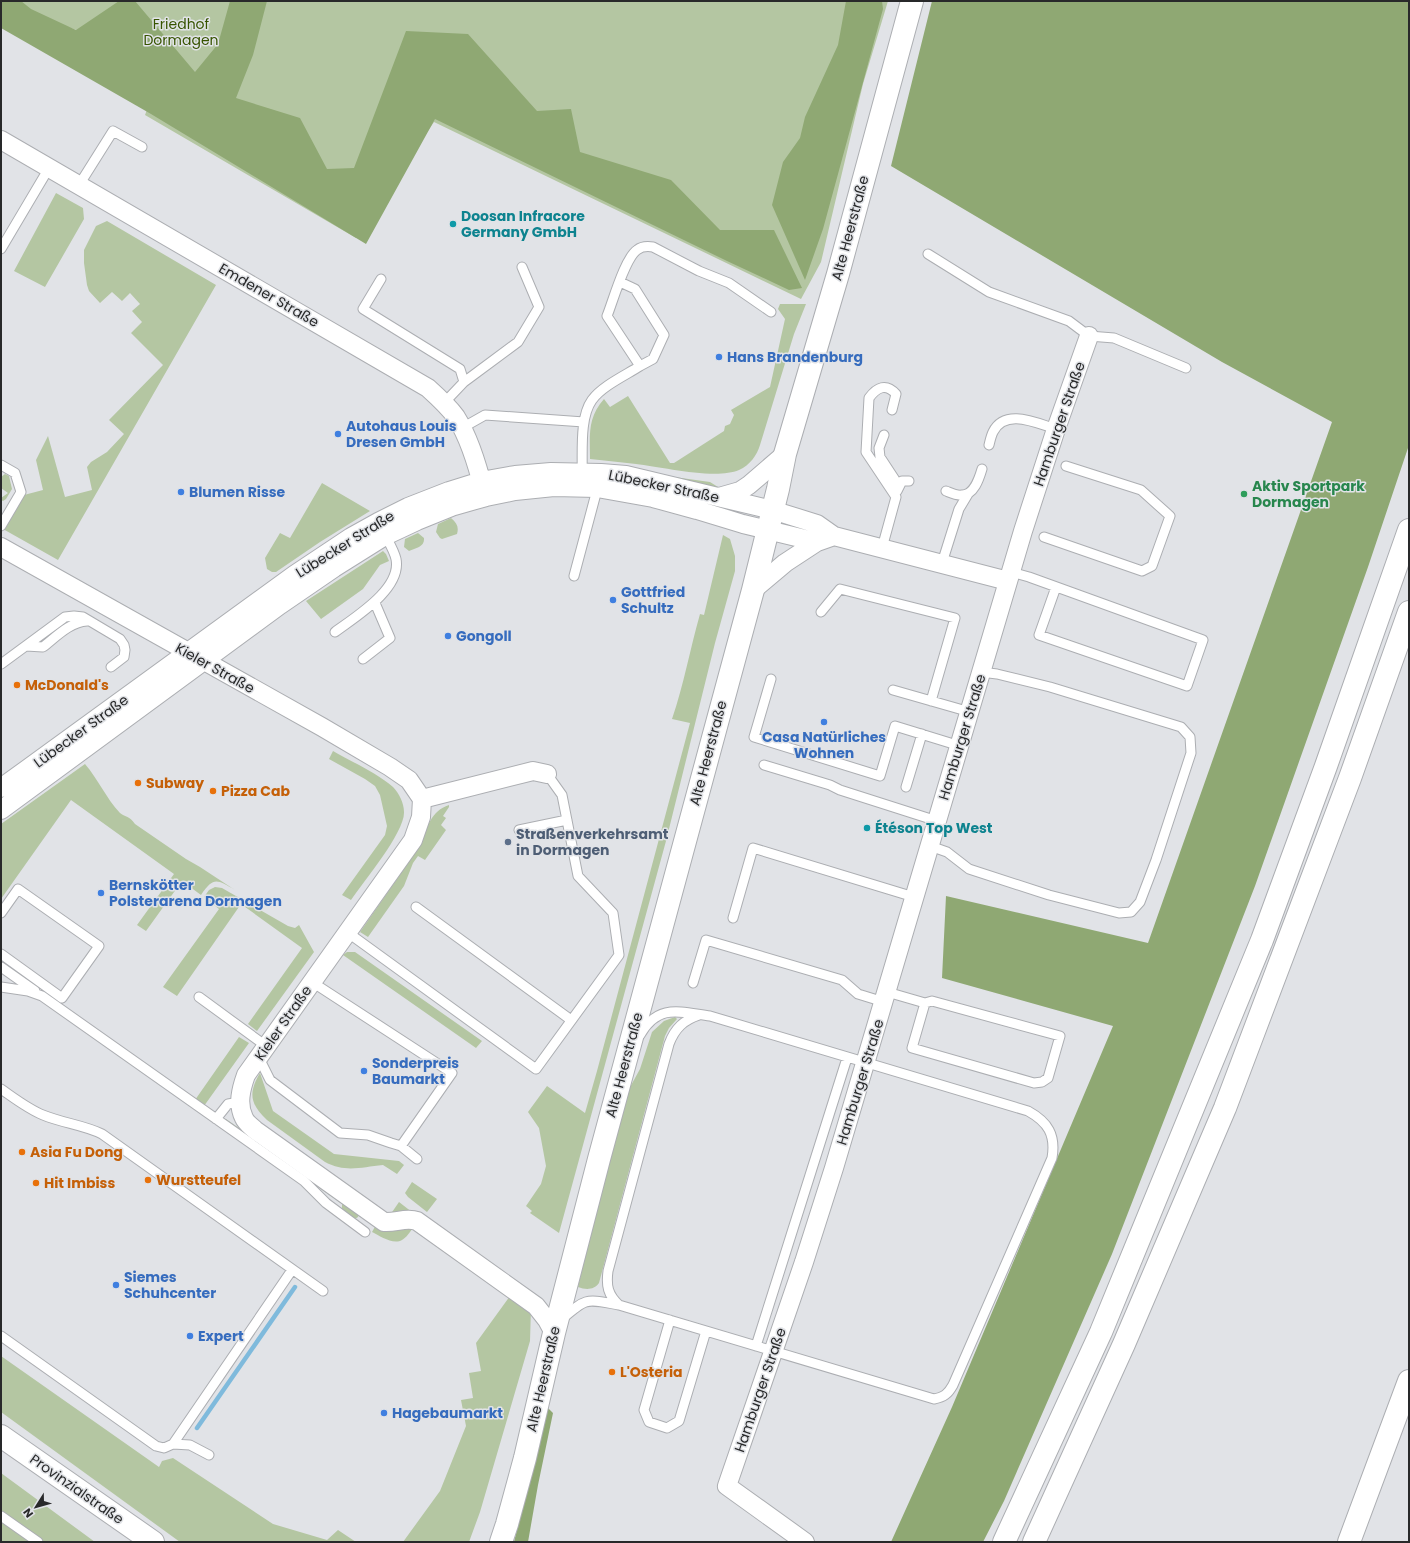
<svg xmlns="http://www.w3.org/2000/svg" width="1410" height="1543" font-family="Poppins,sans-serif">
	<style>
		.green { fill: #b4c6a2 }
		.forest { fill: #8fa873 }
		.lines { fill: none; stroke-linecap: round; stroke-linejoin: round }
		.stream { stroke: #7fbadc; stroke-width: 4.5 }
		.service-casing { stroke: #acaeb2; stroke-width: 11 }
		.minor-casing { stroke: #acaeb2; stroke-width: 20 }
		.tertiary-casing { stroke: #acaeb2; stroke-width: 24 }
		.secondary-casing { stroke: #acaeb2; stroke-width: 24 }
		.motorway-casing { stroke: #acaeb2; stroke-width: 24 }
		.service { stroke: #fff; stroke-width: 9 }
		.minor { stroke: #fff; stroke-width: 18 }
		.tertiary { stroke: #fff; stroke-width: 22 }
		.secondary { stroke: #fff; stroke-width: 22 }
		.motorway { stroke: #fff; stroke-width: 22 }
		.culture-dot { fill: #0f9aa8; stroke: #e1e3e7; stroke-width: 1.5 }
		.shop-dot { fill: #3f7fe0; stroke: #e1e3e7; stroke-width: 1.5 }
		.leisure-dot { fill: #2e9e5b; stroke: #e1e3e7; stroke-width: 1.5 }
		.food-dot { fill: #e8710a; stroke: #e1e3e7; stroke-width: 1.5 }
		.service-dot { fill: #5c6f8a; stroke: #e1e3e7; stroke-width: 1.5 }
		.labels { text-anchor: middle; stroke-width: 3; stroke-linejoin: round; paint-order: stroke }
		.park-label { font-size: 14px; fill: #375400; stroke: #e1e3e7 }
		.culture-label { font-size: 14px; font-weight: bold; fill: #0d838f; stroke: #e1e3e7; text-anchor: start }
		.street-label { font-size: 14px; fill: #28292a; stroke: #e1e3e7 }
		.shop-label { font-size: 14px; font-weight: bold; fill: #366cbe; stroke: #e1e3e7; text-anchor: start }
		.leisure-label { font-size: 14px; font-weight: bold; fill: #27864d; stroke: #e1e3e7; text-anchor: start }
		.food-label { font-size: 14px; font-weight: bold; fill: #c56008; stroke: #e1e3e7; text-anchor: start }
		.service-label { font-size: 14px; font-weight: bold; fill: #4e5e75; stroke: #e1e3e7; text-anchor: start }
	</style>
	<rect width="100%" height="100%" fill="#e1e3e7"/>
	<path class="green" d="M7 1H888L863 84 821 262 801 299 434 122 356 238 145 115 165 61 45 19Z
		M56 193 83 208 84 219 45 287 14 271Z
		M107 221 216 285 58 560 3 529 24 495 43 490 36 460 48 436 65 497 92 490 87 467 91 462 107 452 124 434 109 420 163 365 131 333 142 322 132 311 140 304 130 293 122 301 112 292 100 303 89 291 87 285 84 263V250L96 226Z
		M780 304H806L794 334 760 445C757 455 750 465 739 470 716 480 662 467 636 464 621 462 606 461 590 459 590 436 587 418 604 399L610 407 628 396 670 463H674L724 431 725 426 730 424 734 415 731 410 770 387 785 319 778 309Z
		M638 472 710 482 718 487V489Z
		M5 474 9 476 12 489 6 499 3 501 1 500V498L8 493 1 488V477Z
		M322 483 370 511 320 542 276 572H272L267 569 265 558 280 533 290 538Z
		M451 518C457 523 459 527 457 534L442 539 440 538 436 532 438 524Z
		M418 533 424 538C425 547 416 548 409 551L404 547 405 539Z
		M723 535 730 539 735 556V571L715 643 666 841 559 1233 530 1213 532 1211 526 1206 541 1184 546 1166 539 1128 528 1112 547 1086 585 1113 597 1071 690 723 672 719C684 684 690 649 700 614L704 615Z
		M383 551 386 554 389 561 380 565 363 589 321 619 306 601Z
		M333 751C352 762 377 773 393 787 399 793 404 803 404 812 405 832 364 881 351 900L342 895 385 835 387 826 380 795 375 786 365 779 329 759Z
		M85 764C98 779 106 798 120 813 126 818 129 815 135 824L186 859 200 867 235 890C217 880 214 876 201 895L182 881 146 931 137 925 174 874 71 800 1 899V824Z
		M449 805V807L443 816 446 818 441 825 446 830 425 860 418 856 413 863 404 886 368 937 360 932 422 843C427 827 431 811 449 805Z
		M215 887 222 888 288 926 295 928 299 925 314 952 257 1031 248 1024 302 948 241 904 177 996 163 987 219 909 204 897 209 890Z
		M347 952H355L482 1041 476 1048 343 955Z
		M675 1017 677 1019 669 1028 665 1036 599 1283C594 1290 586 1290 578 1287L607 1163 629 1089 640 1069 652 1032 664 1021Z
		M239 1037 249 1043 204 1106 195 1100Z
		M260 1073 273 1111 334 1154 399 1161 404 1165 397 1174 383 1165C361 1167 346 1173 325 1162L267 1120C250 1104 248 1093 260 1073Z
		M226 1119 359 1212 358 1217 355 1219 342 1210V1204L225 1121Z
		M412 1182 437 1199 427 1212 408 1197 405 1193Z
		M399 1202 417 1216 388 1218Z
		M411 1224 531 1308 530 1341 480 1512 469 1542H403L440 1491 466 1426 461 1400 473 1398 469 1373 481 1371 476 1343 510 1296 413 1228C410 1232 406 1238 402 1240 393 1245 380 1236 372 1232L376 1225Z
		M1 1356 159 1467 162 1461 173 1458 273 1524 327 1540 338 1530 356 1542H180L1 1412Z
		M1 1473 95 1542H1Z"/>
	<path class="forest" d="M1 1H21L31 9 76 30 119 1H135L195 72 218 44 230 1H267L253 55 236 98 300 118 327 169 354 168 406 31 468 34 537 111 571 109 580 152 671 180 720 230H774L802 288 789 290 727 261 435 119 366 244 151 114 1 28Z
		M846 1H882L883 9 823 229 805 280 772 205 783 162 800 138 805 117 838 45Z
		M932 1H1409V445L1368 567 1255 886 1112 1254 1004 1501 983 1542H891L952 1407 1113 1026 942 978 946 896 1148 943 1332 422 1222 362 891 166Z
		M547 1407 553 1413 538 1485 528 1542H514Z"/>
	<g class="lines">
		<path class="stream" d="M197 1428 295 1287"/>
		<g class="service-casing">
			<path id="service" d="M79 185 113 131 142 147
				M1 249 49 168
				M928 254 989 292 1069 321 1089 336 1114 338 1186 368
				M381 279 363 309 460 369 464 382
				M620 282 635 289 664 335 653 359 640 366
				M444 403 464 382 518 342 539 307 522 267
				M462 428 485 415 584 422
				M884 435 879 448 880 457 899 486
				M989 445C990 441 991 436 993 432 1005 408 1036 423 1056 429
				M1 465 15 473 21 492 1 526
				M582 476C583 454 579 418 592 400 602 386 626 375 640 366L607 316C613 301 625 258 637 250 642 246 647 246 653 247L699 271 729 283 771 312
				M897 491 902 481H909
				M946 491C951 493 957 496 962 495 974 495 979 479 982 469
				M1044 537 1142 571 1152 566 1170 516 1141 490 1066 466
				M882 548 896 497 866 452 869 398C877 387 886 383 896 394L892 410
				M942 563 959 509 968 494
				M1011 572 1029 577 1203 640 1187 686 1039 635 1056 587
				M574 576 598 486
				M821 612 840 589 955 618 931 701
				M335 632C355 617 402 589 396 559 394 550 388 541 384 533
				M26 646 43 647C56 637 70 622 87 621
				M363 659 390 638 375 603
				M1 664 65 617 74 616 83 617 120 639 124 645 125 650 124 657 111 667
				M771 679 754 737 880 776 895 726 960 746
				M893 690 970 712
				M764 765 830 785 840 790 937 821
				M906 787 922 734
				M519 830 567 820
				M930 846 947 852 969 869 1049 895 1119 913 1131 912 1140 902 1156 860 1191 753 1190 737 1181 727 1050 687 997 674 981 672
				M416 907 571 1020
				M1 913 18 889 99 946 62 998 1 954
				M733 918 753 848 914 897
				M347 932 536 1069 619 955 613 913 578 876 562 795 547 774
				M1 967 35 991
				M312 982 452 1073 401 1146
				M693 983 706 940 842 980 858 994 884 1002
				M1 987 28 991 42 996 304 1181 326 1203 365 1232
				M887 992 925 1003 932 1001 1060 1036 1048 1078 1042 1082 1034 1083 912 1048 925 1003
				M199 997 266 1046
				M640 1035C658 1003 680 1012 710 1016L1028 1111C1048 1122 1056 1135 1052 1158L953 1385C948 1394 944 1397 934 1399L619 1305C608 1295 606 1286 608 1271L669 1044C675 1028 684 1020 699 1015
				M257 1059 261 1062 270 1080 340 1133 368 1135 391 1143 401 1146 417 1159
				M1 1089C14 1098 28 1109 43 1115 62 1123 84 1125 102 1134L323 1291
				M216 1119 228 1104 240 1102
				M562 1319C587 1297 586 1299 619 1305
				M670 1320 644 1410 649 1422 667 1428 679 1421 706 1331
				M1 1336 156 1446 164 1448 173 1444 292 1270
				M756 1346 847 1058
				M173 1444 190 1445 209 1455
				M1 1516 38 1542"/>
		</g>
		<g class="minor-casing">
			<path id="minor" d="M1 140 428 388C438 397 448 406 456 417 470 439 478 467 484 492
				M719 497 740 491 749 485 785 454
				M1 547 322 727 390 767 409 780 422 799 421 817 413 840 246 1075C241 1089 237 1104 244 1118 246 1123 252 1127 255 1130L384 1222C396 1223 406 1217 417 1221L536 1306 547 1320 554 1333
				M753 590 785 563 817 542
				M1 788 294 575 351 537 378 522 408 507 449 491 481 481 515 475 551 472 601 473 626 475 772 510 817 524 834 536 1008 581
				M422 799 533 771 547 774
				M1 810 280 605 334 568 385 536 417 521 454 506 486 497 515 491 554 487 597 488 653 498 697 510 743 524 817 542 834 536
				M805 1542 727 1486 804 1262 834 1168 1023 531 1056 429 1089 336"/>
		</g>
		<g class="tertiary-casing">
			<path id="tertiary" d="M501 1542 507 1524 525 1458 554 1333 599 1159 753 590 778 489 785 454 838 274 912 1"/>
		</g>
		<g class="secondary-casing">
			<path id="secondary" d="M1 1436 153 1542
				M1349 1542 1409 1381"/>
		</g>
		<g class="motorway-casing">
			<path id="motorway" d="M1004 1542 1101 1332 1262 940 1326 766 1409 530
				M1034 1542 1124 1344 1225 1108 1350 778 1409 612"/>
		</g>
		<use href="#service" class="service"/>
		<use href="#minor" class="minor"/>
		<use href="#tertiary" class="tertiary"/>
		<use href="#secondary" class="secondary"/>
		<use href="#motorway" class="motorway"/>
	</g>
	<g class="culture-dot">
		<circle cx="453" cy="224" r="4"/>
		<circle cx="867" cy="828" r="4"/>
	</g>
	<g class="shop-dot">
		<circle cx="719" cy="357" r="4"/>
		<circle cx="338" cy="434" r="4"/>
		<circle cx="181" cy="492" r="4"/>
		<circle cx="613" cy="600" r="4"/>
		<circle cx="448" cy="636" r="4"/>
		<circle cx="824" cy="722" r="4"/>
		<circle cx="101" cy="893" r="4"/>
		<circle cx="364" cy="1071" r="4"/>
		<circle cx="116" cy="1285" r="4"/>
		<circle cx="190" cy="1336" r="4"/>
		<circle cx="384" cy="1413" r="4"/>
	</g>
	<circle class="leisure-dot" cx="1244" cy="494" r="4"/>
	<g class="food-dot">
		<circle cx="17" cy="685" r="4"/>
		<circle cx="138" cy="783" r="4"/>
		<circle cx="213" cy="791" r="4"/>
		<circle cx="22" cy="1152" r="4"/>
		<circle cx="148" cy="1180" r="4"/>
		<circle cx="36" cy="1183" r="4"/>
		<circle cx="612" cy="1372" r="4"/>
	</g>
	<circle class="service-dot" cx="508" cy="842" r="4"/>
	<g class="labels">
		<g class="park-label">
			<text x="181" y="29">Friedhof<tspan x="181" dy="16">Dormagen</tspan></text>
		</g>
		<g class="culture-label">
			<text x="461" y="221">Doosan Infracore<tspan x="461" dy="16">Germany GmbH</tspan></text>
			<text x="875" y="833">Étéson Top West</text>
		</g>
		<g class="street-label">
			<text transform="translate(850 228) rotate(-75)" y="5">Alte Heerstraße</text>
			<text transform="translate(269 295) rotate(30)" y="5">Emdener Straße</text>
			<text transform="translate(1059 424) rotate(-71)" y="5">Hamburger Straße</text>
			<text transform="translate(664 486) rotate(12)" y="5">Lübecker Straße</text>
			<text transform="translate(345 544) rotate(-32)" y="5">Lübecker Straße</text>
			<text transform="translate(215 668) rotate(29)" y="5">Kieler Straße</text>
			<text transform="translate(81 731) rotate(-36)" y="5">Lübecker Straße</text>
			<text transform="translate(962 737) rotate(-73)" y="5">Hamburger Straße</text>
			<text transform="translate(708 753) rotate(-75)" y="5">Alte Heerstraße</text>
			<text transform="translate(283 1023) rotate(-55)" y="5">Kieler Straße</text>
			<text transform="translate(624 1065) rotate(-75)" y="5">Alte Heerstraße</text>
			<text transform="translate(860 1082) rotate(-73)" y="5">Hamburger Straße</text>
			<text transform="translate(543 1379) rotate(-77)" y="5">Alte Heerstraße</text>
			<text transform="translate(760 1390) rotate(-71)" y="5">Hamburger Straße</text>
			<text transform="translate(77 1489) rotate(35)" y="5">Provinzialstraße</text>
		</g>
		<g class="shop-label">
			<text x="727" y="362">Hans Brandenburg</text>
			<text x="346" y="431">Autohaus Louis<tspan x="346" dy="16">Dresen GmbH</tspan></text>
			<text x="189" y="497">Blumen Risse</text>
			<text x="621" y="597">Gottfried<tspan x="621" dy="16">Schultz</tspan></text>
			<text x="456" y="641">Gongoll</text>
			<text x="824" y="742" text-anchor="middle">Casa Natürliches<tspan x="824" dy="16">Wohnen</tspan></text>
			<text x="109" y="890">Bernskötter<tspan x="109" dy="16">Polsterarena Dormagen</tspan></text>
			<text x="372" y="1068">Sonderpreis<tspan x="372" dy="16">Baumarkt</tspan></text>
			<text x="124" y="1282">Siemes<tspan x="124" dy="16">Schuhcenter</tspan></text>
			<text x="198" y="1341">Expert</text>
			<text x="392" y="1418">Hagebaumarkt</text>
		</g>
		<g class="leisure-label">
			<text x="1252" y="491">Aktiv Sportpark<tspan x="1252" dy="16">Dormagen</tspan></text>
		</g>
		<g class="food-label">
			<text x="25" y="690">McDonald's</text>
			<text x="146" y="788">Subway</text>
			<text x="221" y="796">Pizza Cab</text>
			<text x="30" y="1157">Asia Fu Dong</text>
			<text x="156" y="1185">Wurstteufel</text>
			<text x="44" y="1188">Hit Imbiss</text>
			<text x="620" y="1377">L'Osteria</text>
		</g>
		<g class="service-label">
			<text x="516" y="839">Straßenverkehrsamt<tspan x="516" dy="16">in Dormagen</tspan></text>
		</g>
	</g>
	<rect width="1410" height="1543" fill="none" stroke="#28292a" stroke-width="4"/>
	<g transform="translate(36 1507) rotate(233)" stroke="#e1e3e7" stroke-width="3" paint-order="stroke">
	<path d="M0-3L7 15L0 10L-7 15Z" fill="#28292a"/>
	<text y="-6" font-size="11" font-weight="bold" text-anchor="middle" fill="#28292a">N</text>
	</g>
</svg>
